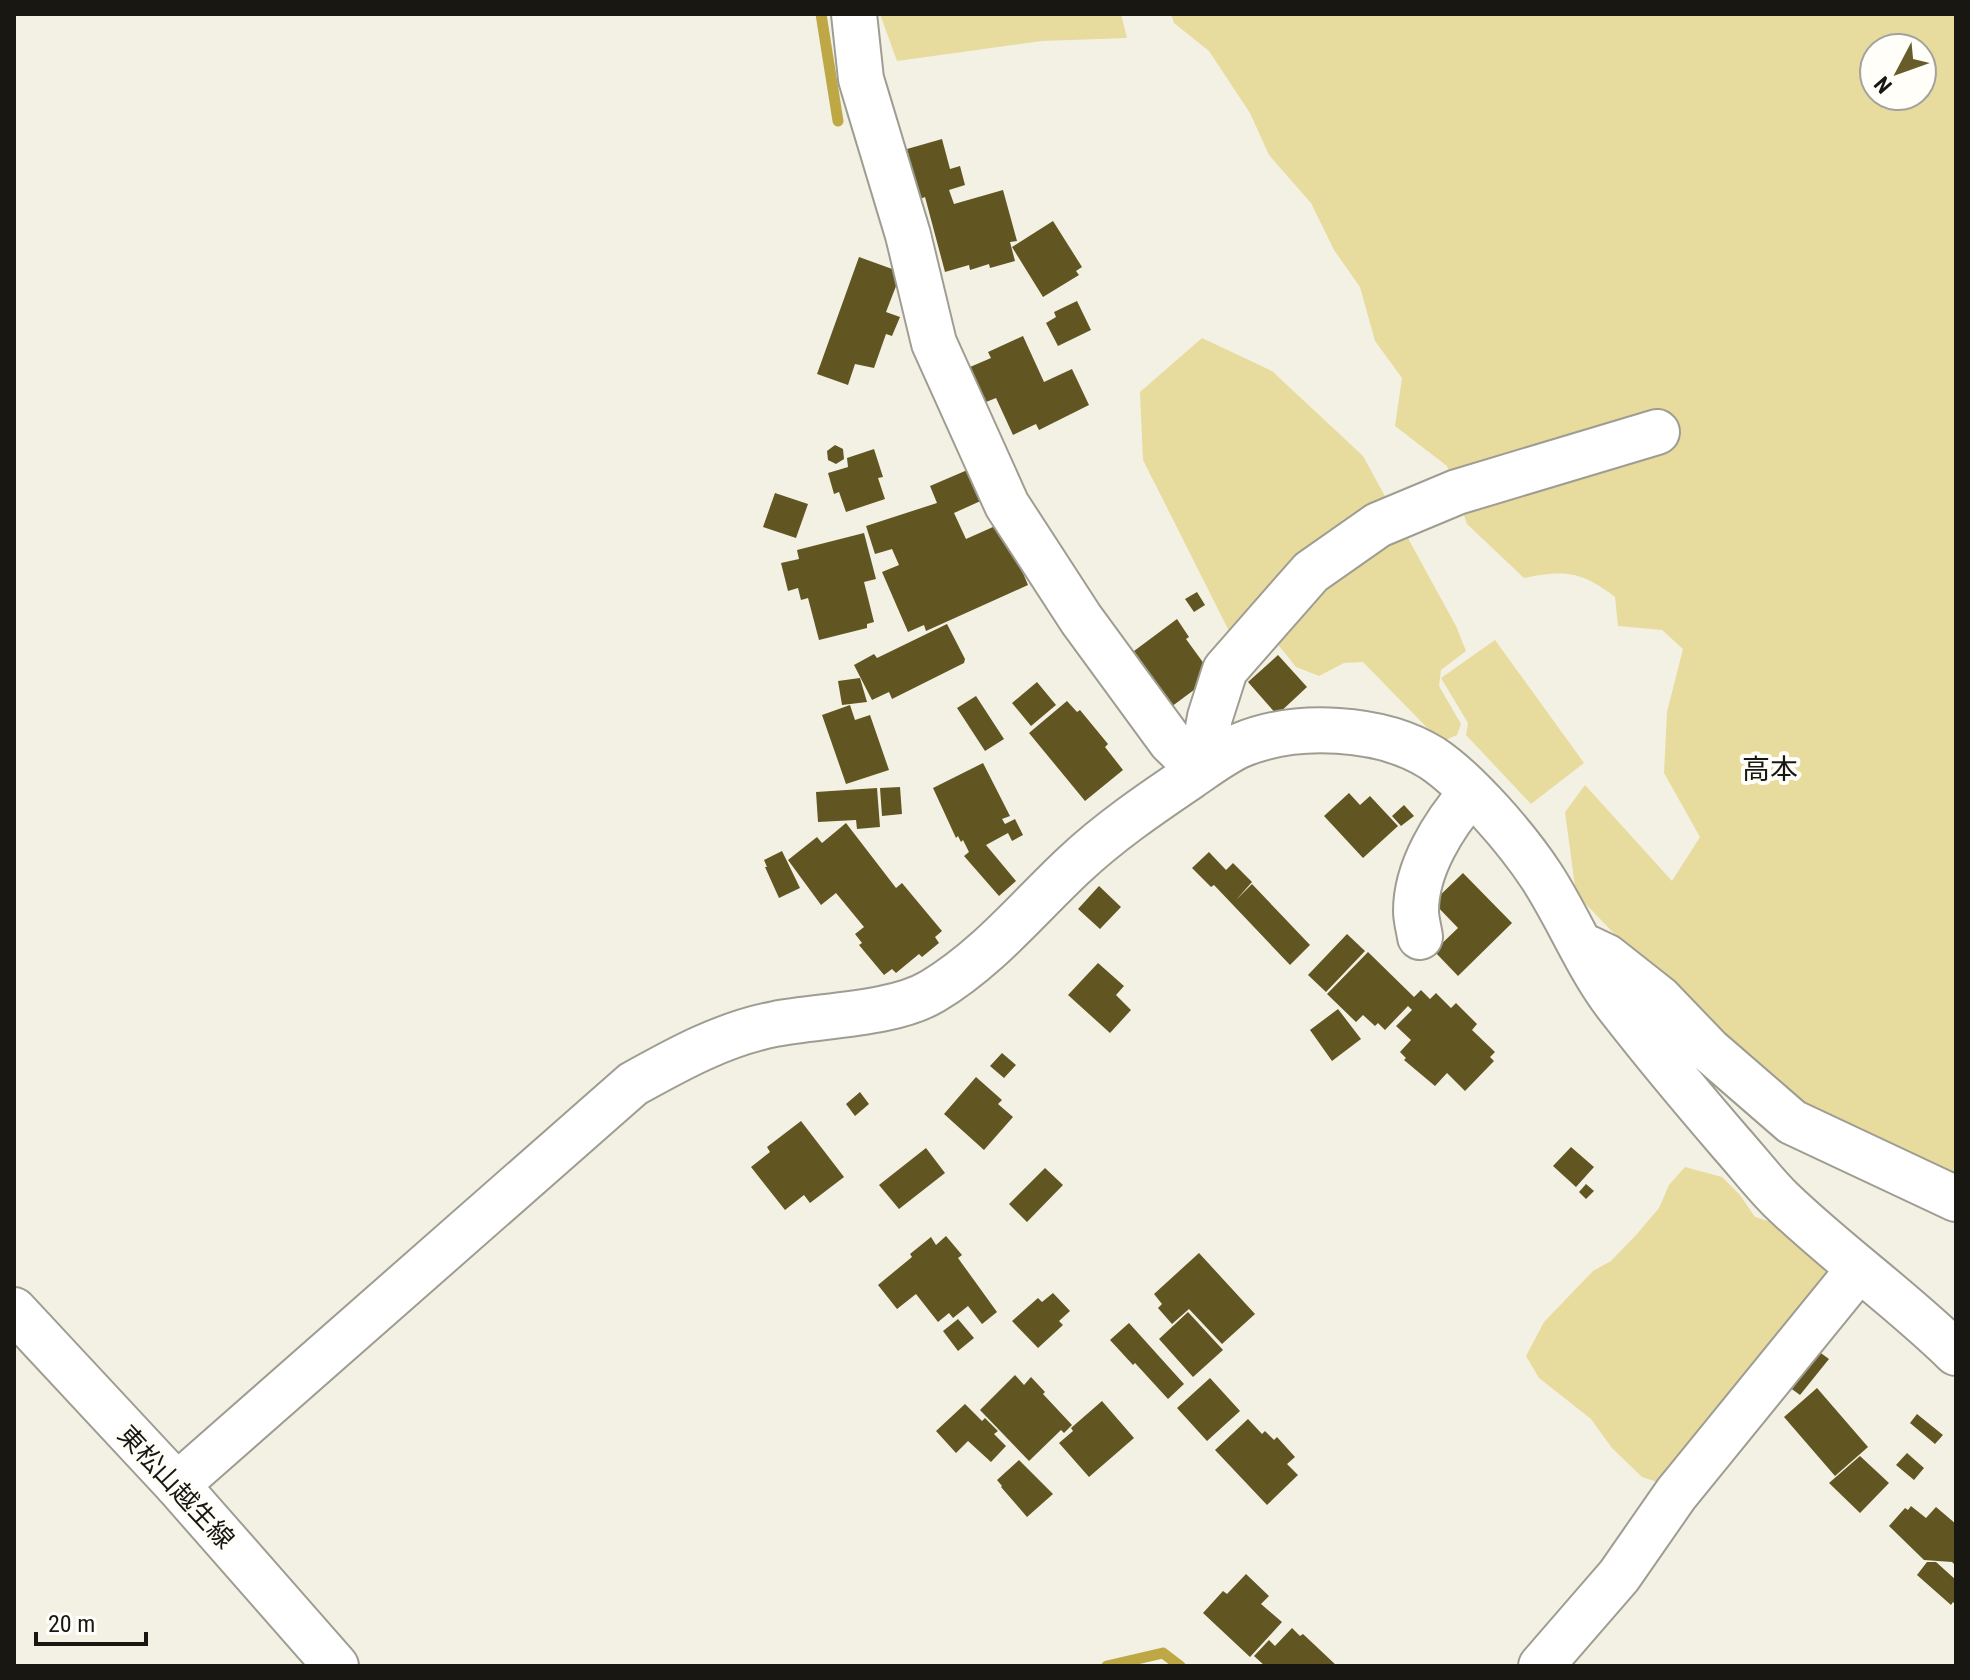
<svg xmlns="http://www.w3.org/2000/svg" width="1970" height="1680" font-family="'Roboto Condensed','Noto Sans JP',sans-serif">
	<style>
		.green { fill: #e8db9e; fill-rule: evenodd }
		.lines { fill: none; stroke-linecap: round; stroke-linejoin: round }
		.stream { stroke: #bda845; stroke-width: 11 }
		.building { fill: #615622 }
		.minor-casing { stroke: #9f9d91; stroke-width: 48 }
		.major-casing { stroke: #9f9d91; stroke-width: 48 }
		.minor { stroke: #fff; stroke-width: 44 }
		.major { stroke: #fff; stroke-width: 44 }
		.labels { text-anchor: middle; stroke-width: 8; stroke-linejoin: round; paint-order: stroke }
		.street-label { font-size: 26px; fill: #181712; stroke: #fffef8 }
		.neighbourhood-label { font-size: 28px; fill: #181712; stroke: #fffef8 }
	</style>
	<rect width="100%" height="100%" fill="#f3f1e4"/>
	<path class="green" d="M880 14H1121L1127 38 1042 41 897 61Z
		M1171 14H1956V1180L1798 1111 1652 973 1576 894 1565 812 1585 785 1672 881 1700 837 1664 773 1667 712 1683 649 1662 630 1618 626 1615 597C1581 571 1565 570 1524 578L1467 524 1447 466 1395 426 1402 378 1375 341 1360 287 1334 250 1311 203 1269 155 1250 113 1209 51 1174 23ZM1874 48H1922V96H1874Z
		M1202 338 1272 371 1363 456 1456 626 1466 651 1441 670 1439 686 1461 724 1457 735 1441 742 1363 662 1344 663 1319 676 1296 667 1276 642 1229 631 1143 460 1140 392Z
		M1495 640 1584 763 1531 804 1466 735 1468 723 1441 678Z
		M1685 1167 1722 1177 1740 1195 1755 1217 1784 1226 1802 1242 1828 1275 1666 1485 1642 1477 1612 1448 1591 1419 1539 1378 1526 1356 1544 1322 1593 1271 1611 1261 1637 1234 1659 1208 1669 1185Z"/>
	<g class="lines">
		<path class="stream" d="M821 14 838 121
			M1107 1666 1163 1653 1180 1666"/>
	</g>
	<path class="building" d="M942 139 950 169 960 166 965 185 949 190 954 204 1003 190 1017 241 1010 242 1015 261 990 268 989 264 970 270 969 265 945 272 925 197 920 199 907 149Z
		M1053 221 1082 267 1076 271 1079 275 1043 297 1012 247Z
		M859 257 895 270 898 281 886 312 900 317 892 336 886 334 874 368 855 364 848 385 817 374Z
		M1077 301 1091 330 1058 346 1046 323 1056 317 1054 312Z
		M1023 336 1044 382 1072 369 1089 405 1039 430 1036 424 1013 435 996 398 986 402 970 367 991 358 988 352Z
		M835 445 843 449 844 459 836 464 828 460 827 451Z
		M874 449 883 477 878 478 885 499 846 512 839 492 834 494 828 473 848 467 847 458Z
		M972 468 985 499 954 513 966 539 1002 523 1028 585 926 631 924 625 908 632 882 572 899 565 892 549 875 554 866 526 937 503 930 486Z
		M775 493 808 504 796 538 763 527Z
		M864 533 876 579 864 582 874 622 867 624V628L819 640 808 598 801 600 798 588 788 591 781 563 799 559 797 550Z
		M1197 592 1205 605 1194 612 1185 599Z
		M1177 619 1189 637 1186 639 1210 672 1206 681 1171 707 1147 678 1151 675 1134 651Z
		M947 624 965 659 964 663 892 699 889 692 872 700 854 665 874 654 877 658Z
		M1278 655 1307 687 1277 715 1248 682Z
		M860 678 867 702 842 705 838 681Z
		M1037 682 1056 705 1031 726 1012 703Z
		M976 696 1004 739 985 751 957 708Z
		M1067 701 1077 712 1080 710 1108 744 1105 747 1123 770 1085 801 1029 733Z
		M850 705 855 720 870 715 889 770 846 784 822 715Z
		M983 763 1010 816 1002 819 1005 824 1015 819 1023 835 1012 841 1008 833 986 845 1016 881 999 896 964 856 969 852 963 840 961 842 958 836 956 838 933 788Z
		M900 787 902 814 882 816 880 788Z
		M877 788 880 827 857 829 856 820 818 822 816 792Z
		M1349 793 1360 805 1370 796 1398 826 1363 858 1324 816Z
		M1404 805 1414 816 1401 826 1392 816Z
		M846 823 896 888 902 883 942 931 935 937 939 943 922 957 919 954 896 973 892 969 884 975 859 945 862 943 855 934 864 927 836 893 821 905 788 860 817 837 822 843Z
		M782 851 800 888 779 898 765 867H767L764 860Z
		M1209 852 1226 870 1233 863 1252 882 1236 900 1252 884 1310 945 1290 965 1214 885 1211 887 1192 868Z
		M1463 873 1512 923 1458 976 1434 951 1458 928 1433 902Z
		M1099 886 1121 907 1100 929 1078 909Z
		M1347 934 1365 951 1326 992 1308 975Z
		M1368 952 1414 997 1421 990 1430 999 1436 993 1451 1008 1456 1003 1477 1024 1472 1030 1495 1052 1490 1057 1494 1061 1465 1091 1447 1073 1435 1086 1404 1060 1406 1058 1400 1052 1411 1040 1396 1026 1412 1010 1408 1006 1385 1030 1378 1023 1375 1026 1363 1015 1356 1022 1327 994Z
		M1098 963 1124 986 1116 995 1131 1010 1110 1033 1068 995Z
		M1338 1009 1361 1039 1332 1061 1310 1030Z
		M1002 1053 1016 1065 1004 1078 990 1066Z
		M976 1077 1002 1100 998 1104 1013 1117 984 1150 944 1114Z
		M860 1092 869 1104 855 1116 846 1104Z
		M801 1121 844 1177 810 1203 804 1195 785 1210 751 1167 770 1152 767 1147Z
		M1571 1147 1594 1167 1576 1187 1553 1166Z
		M926 1148 945 1173 899 1209 879 1185Z
		M1045 1168 1063 1185 1027 1222 1009 1204Z
		M1586 1184 1594 1191 1586 1199 1579 1192Z
		M946 1236 962 1255 958 1258 997 1312 982 1324 968 1306 953 1318 949 1313 938 1322 916 1294 897 1309 878 1285 912 1257 910 1254 931 1237 936 1245Z
		M1199 1253 1255 1314 1222 1344 1189 1309 1172 1324 1158 1308 1162 1304 1154 1294Z
		M1053 1293 1070 1311 1059 1321 1063 1325 1038 1348 1012 1321 1038 1298 1042 1302Z
		M1188 1312 1223 1350 1193 1377 1159 1339Z
		M958 1319 974 1338 958 1351 943 1331Z
		M1129 1323 1184 1384 1168 1399 1135 1363 1133 1365 1110 1340Z
		M1818 1351 1829 1359 1800 1395 1789 1387Z
		M1015 1375 1024 1385 1031 1377 1045 1392 1043 1394 1072 1425 1064 1433 1061 1430 1029 1461 980 1410Z
		M1210 1378 1240 1411 1207 1441 1177 1408Z
		M1817 1388 1868 1447 1835 1476 1784 1417Z
		M1102 1401 1134 1438 1089 1477 1059 1443 1073 1431 1071 1428Z
		M965 1404 982 1421 985 1418 998 1431 994 1434 1006 1446 991 1462 968 1441 956 1453 936 1431Z
		M1917 1414 1943 1435 1935 1444 1910 1423Z
		M1248 1419 1262 1434 1265 1431 1274 1440 1277 1437 1295 1457 1287 1464 1298 1475 1267 1505 1215 1450Z
		M1907 1453 1924 1468 1914 1480 1896 1465Z
		M1860 1456 1889 1483 1860 1513 1829 1483Z
		M1019 1460 1053 1494 1027 1517 1001 1487 1002 1486 997 1480Z
		M1911 1506 1926 1518 1936 1507 1956 1524V1566L1952 1562 1924 1560 1889 1526 1905 1508 1908 1510Z
		M1927 1562H1936L1956 1580V1605L1953 1602 1951 1605 1917 1575Z
		M1246 1574 1269 1596 1261 1604 1282 1622 1250 1657 1203 1613 1223 1591 1227 1594Z
		M1292 1628 1300 1636 1303 1634 1337 1666H1265L1254 1656 1269 1640 1275 1646Z"/>
	<g class="lines">
		<g class="minor-casing">
			<path id="minor" d="M854 14 861 79 908 235 934 343 1007 505 1081 619 1171 742 1200 770
				M1200 770 1210 717 1225 670 1311 572 1378 525 1457 492 1657 432
				M1420 937C1419 929 1416 920 1416 911 1416 868 1444 824 1471 793
				M1588 948 1607 957 1659 998 1709 1050 1792 1122 1956 1199
				M177 1485 633 1084C678 1059 723 1034 775 1024 822 1015 893 1015 933 991 988 958 1028 908 1074 865 1109 832 1150 804 1190 777 1206 766 1223 753 1241 745 1296 722 1381 726 1432 758 1468 782 1518 840 1542 877 1570 920 1588 969 1621 1010 1656 1055 1693 1099 1730 1142 1747 1161 1763 1182 1781 1200 1837 1254 1901 1299 1956 1353
				M1541 1666 1619 1576 1676 1494 1859 1269"/>
		</g>
		<g class="major-casing">
			<path id="major" d="M14 1310 177 1485 336 1666"/>
		</g>
		<use href="#minor" class="minor"/>
		<use href="#major" class="major"/>
	</g>
	<g class="labels">
		<g class="street-label">
			<text transform="translate(176 1487) rotate(47)" y="9">東松山越生線</text>
		</g>
		<g class="neighbourhood-label">
			<text x="1770" y="779">高本</text>
		</g>
	</g>
	<rect width="1970" height="1680" fill="none" stroke="#181712" stroke-width="32"/>
	<g transform="translate(1898 72) rotate(229)"><circle r="38" fill="#fffef8" stroke="#a3a29c" stroke-width="2"/>
	<path d="M0-6L14 30L0 20L-14 30Z" fill="#685d2a"/>
	<text y="-12" font-size="22" font-weight="bold" text-anchor="middle" fill="#181712">N</text>
	</g>
	<path d="M36 1632v12h110v-12" fill="none" stroke="#181712" stroke-width="4"/>
	<text x="48" y="1632" font-size="24" fill="#181712" stroke="#fffef8" stroke-width="6" paint-order="stroke">20 m</text>
</svg>
